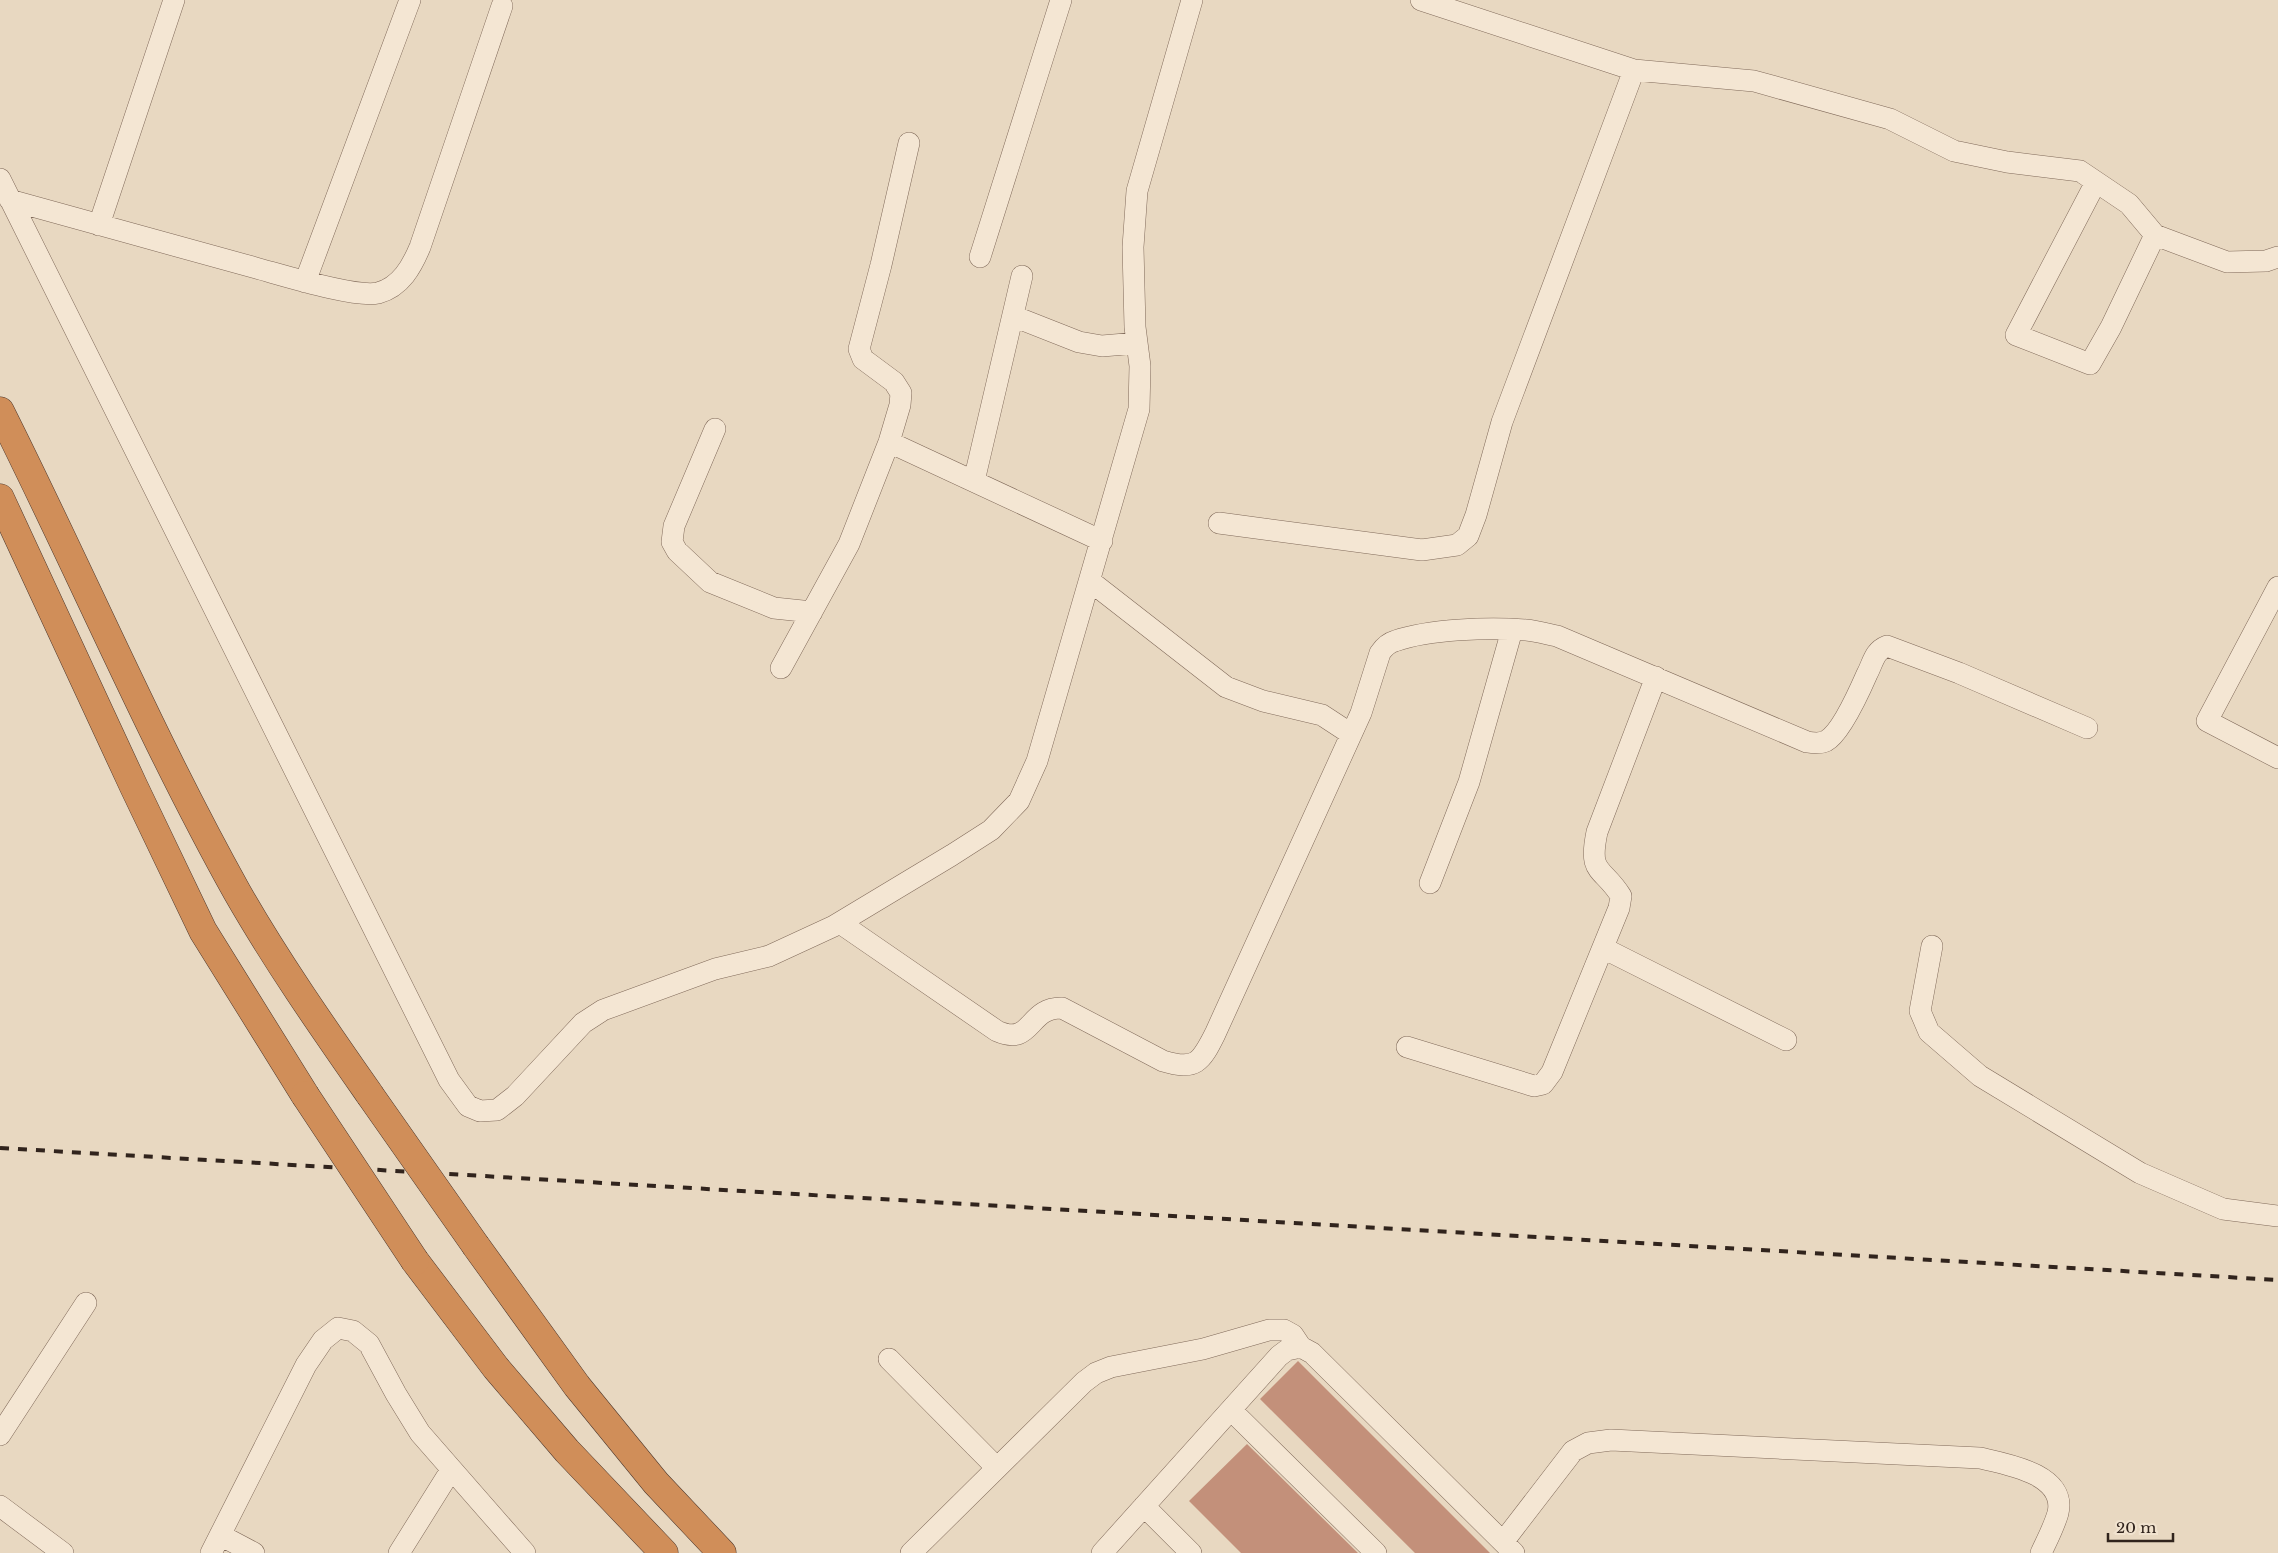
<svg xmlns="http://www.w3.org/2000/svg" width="2278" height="1553" font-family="'Libre Baskerville',serif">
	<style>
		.building { fill: #c3907a }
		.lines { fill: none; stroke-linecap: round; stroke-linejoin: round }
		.minor-casing { stroke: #806a5a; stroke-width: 22 }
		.highway-casing { stroke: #4e392e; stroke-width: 29 }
		.minor { stroke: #f4e6d3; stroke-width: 21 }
		.highway { stroke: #d08e59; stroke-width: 28 }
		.rail { stroke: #31241d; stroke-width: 4; stroke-dasharray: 9 9; stroke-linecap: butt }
		.highway-bridge-casing { stroke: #4e392e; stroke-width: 29; stroke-linecap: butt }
		.highway-bridge { stroke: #d08e59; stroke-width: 28 }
	</style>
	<rect width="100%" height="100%" fill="#e8d8c1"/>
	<path class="building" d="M1298 1361 1490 1553H1415L1260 1399Z
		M1247 1444 1358 1553H1241L1189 1501Z"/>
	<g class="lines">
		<g class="minor-casing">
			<path id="minor" d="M1421 0 1634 70 1754 81 1890 119 1954 151 2007 162 2080 171 2129 204 2155 235 2227 262 2266 261 2278 257
				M0 179 449 1080 468 1106 480 1111 497 1110 515 1096 583 1023 603 1010 715 969 769 956 834 926 952 855 991 830 1019 801 1037 761 1139 409 1140 366 1135 327 1133 247 1137 191 1192 0
				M2096 182 2016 335 2090 364 2111 327 2155 235
				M10 200C92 223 174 245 256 268 282 275 355 298 378 293 401 287 412 266 420 247L502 6
				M99 225 174 0
				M980 257 1061 0
				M305 282 410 0
				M1013 316 1079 342 1102 346 1137 343
				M715 429 674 526 672 542 677 551 710 582 774 608 812 612
				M889 442 1102 541
				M974 481 1022 276
				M1219 523 1422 550 1457 545 1468 536 1476 515 1502 422 1634 70
				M1090 581 1226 687 1263 701 1322 715 1351 734
				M2278 587 2207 721 2278 758
				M781 668 849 544 889 442 900 405 901 393 894 382 863 359 859 349 881 265 909 143
				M1430 883 1469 782 1512 630
				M840 923 997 1031C1033 1047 1027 1007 1062 1008L1163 1061C1196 1071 1201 1062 1215 1034L1361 713 1380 653C1384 647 1388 643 1395 641 1429 629 1490 627 1526 630 1537 631 1547 634 1557 636L1807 742C1813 743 1820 744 1826 741 1841 733 1860 690 1867 674 1873 663 1874 651 1887 646L1959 673 2087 728
				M1932 946 1920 1011 1929 1032 1980 1076 2140 1173 2223 1209 2278 1216
				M1603 948 1786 1040
				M1407 1047 1534 1086 1543 1084 1552 1072 1619 908 1621 896C1602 866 1588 875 1597 832L1656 677
				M889 1359 997 1468
				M1231 1410 1376 1553
				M0 1435 86 1303
				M0 1506 63 1553
				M1144 1506 1191 1553
				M220 1535 254 1553
				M1503 1542 1573 1451 1588 1443 1611 1440 1980 1458C2006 1464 2067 1474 2058 1513 2054 1527 2047 1540 2041 1553
				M211 1553 306 1365 323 1340 338 1328 353 1331 369 1344 396 1394 420 1433 525 1553
				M399 1553 451 1470
				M911 1553 1084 1382 1096 1373 1111 1367 1203 1349 1269 1330H1284L1293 1335 1301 1347
				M1102 1553 1279 1356 1287 1350 1301 1347 1312 1353 1514 1553"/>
		</g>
		<g class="highway-casing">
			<path id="highway" d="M0 411C80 570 150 736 237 892 277 962 324 1029 370 1095
				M0 498 134 787 203 931 305 1095
				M476 1246 577 1386 656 1483 722 1553
				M415 1261 496 1368 567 1451 664 1553"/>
		</g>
		<use href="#minor" class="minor"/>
		<use href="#highway" class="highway"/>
		<path class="rail" d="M0 1148 2278 1280"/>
		<g class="highway-bridge-casing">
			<path id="highway-bridge" d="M305 1095 415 1261
				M370 1095 476 1246"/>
		</g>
		<use href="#highway-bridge" class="highway-bridge"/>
	</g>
	<path d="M2108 1533v8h65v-8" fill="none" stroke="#31241d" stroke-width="2.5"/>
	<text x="2116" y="1533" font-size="15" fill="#31241d" stroke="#f1e3cf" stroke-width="4" paint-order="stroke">20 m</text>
</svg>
